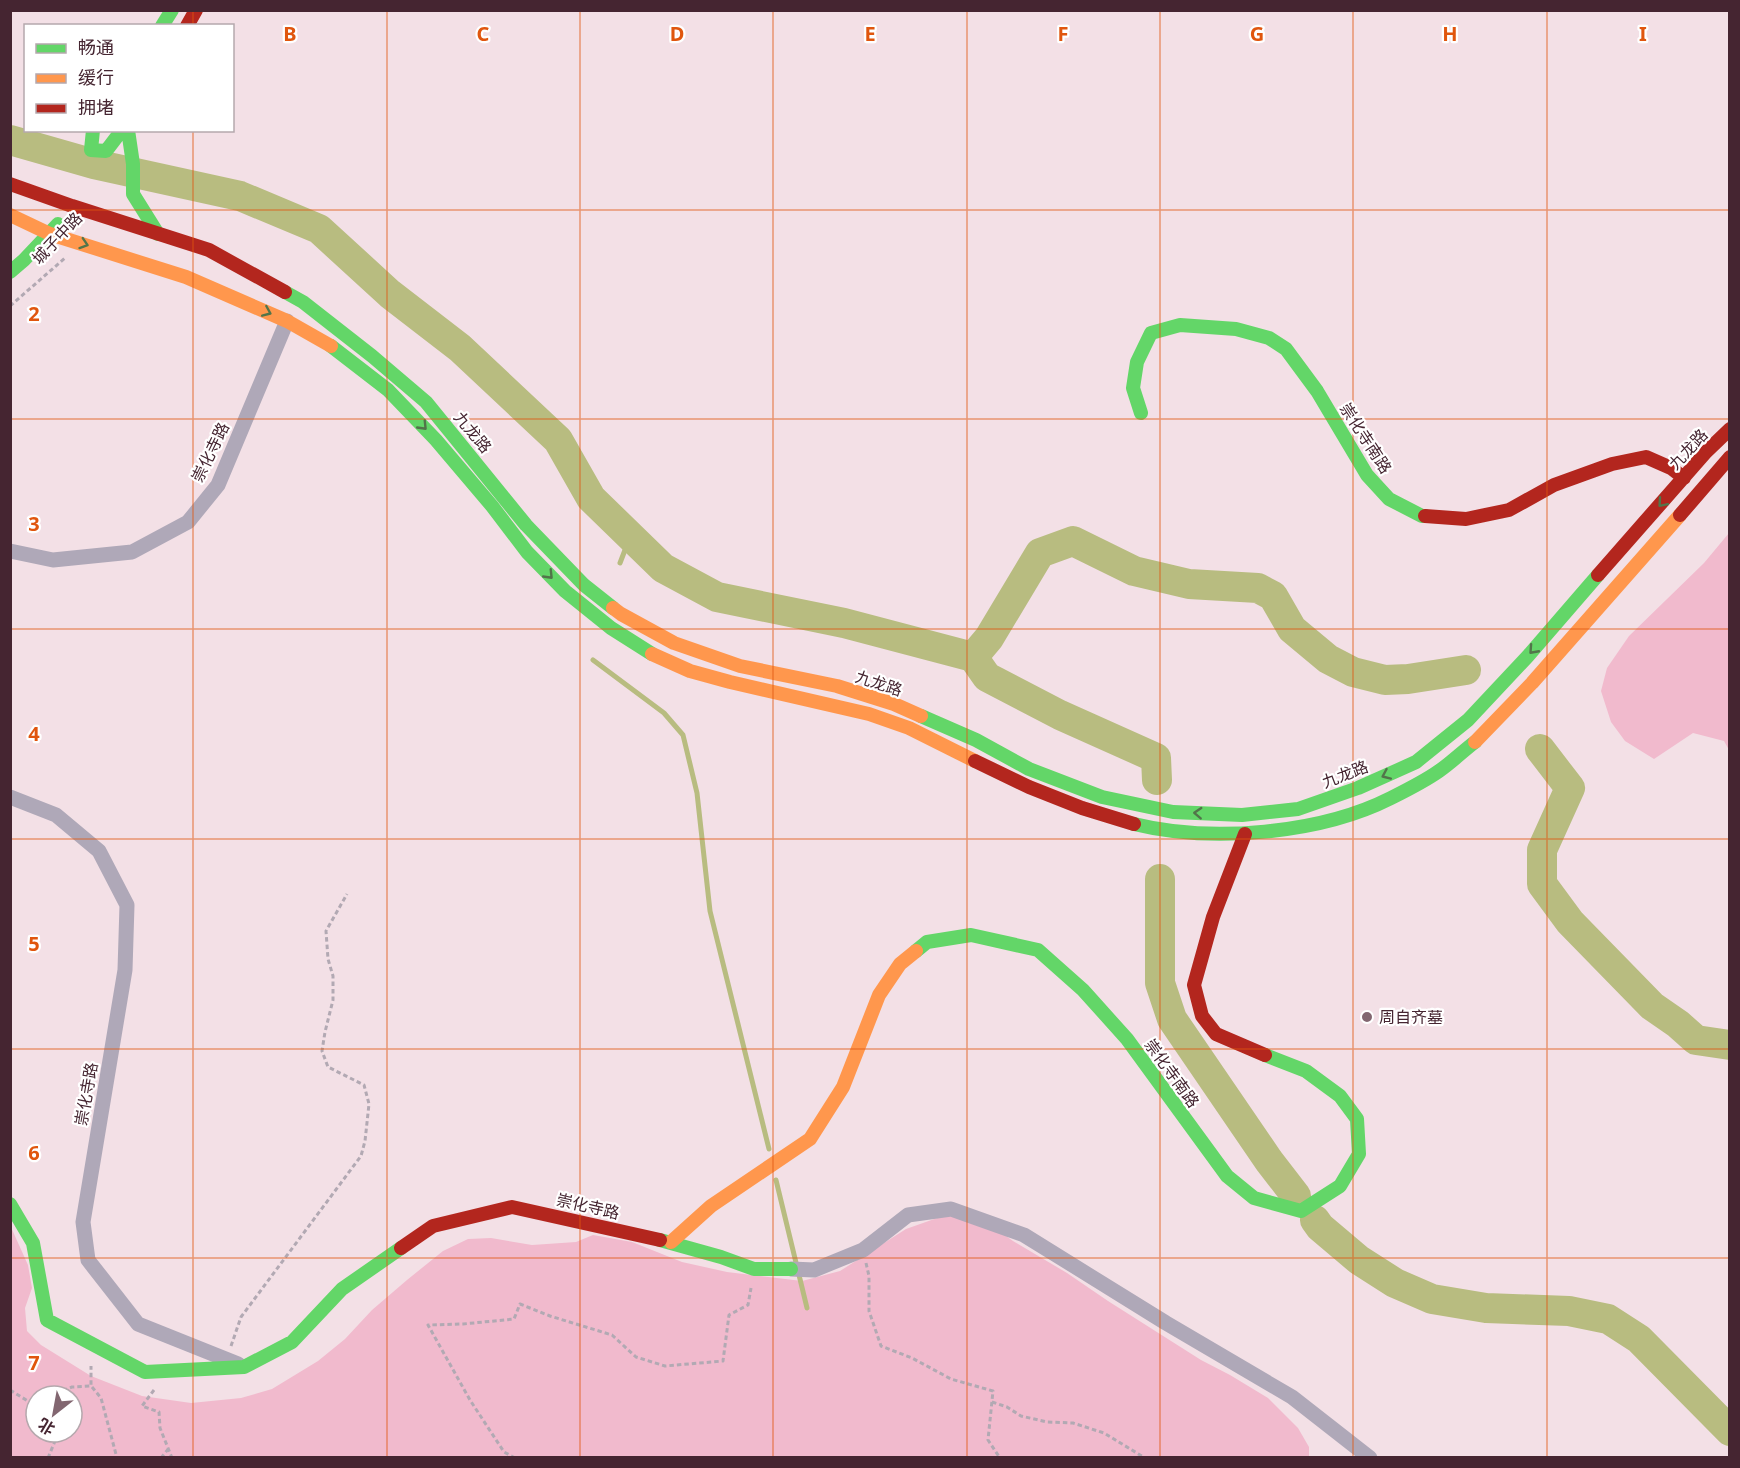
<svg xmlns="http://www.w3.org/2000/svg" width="1740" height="1468" font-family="'Noto Sans','Noto Sans SC',sans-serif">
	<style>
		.green { fill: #f1bacd; fill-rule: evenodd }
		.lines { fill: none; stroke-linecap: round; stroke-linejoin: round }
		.stream { stroke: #b8bc80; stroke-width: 5 }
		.river { stroke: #b8bc80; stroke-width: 30 }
		.path { stroke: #b2a9b3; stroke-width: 3; stroke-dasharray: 4.5 3; stroke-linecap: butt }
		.street { stroke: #afa8b8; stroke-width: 15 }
		.fast { stroke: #63d668; stroke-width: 14 }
		.slow { stroke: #ff974d; stroke-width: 14 }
		.jam { stroke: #b3261e; stroke-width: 14 }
		.oneway { stroke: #52754a }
		.grid { fill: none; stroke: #e0560e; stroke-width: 1.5; stroke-opacity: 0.55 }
		.poi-dot { fill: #826670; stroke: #fff; stroke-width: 2 }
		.labels { text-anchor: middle; stroke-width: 4.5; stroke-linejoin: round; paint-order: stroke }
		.street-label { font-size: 16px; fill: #452531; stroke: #fff }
		.poi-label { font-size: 16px; fill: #452531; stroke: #fff; text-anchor: start }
		.grid-label { font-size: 20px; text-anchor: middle; font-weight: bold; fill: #e0560e; stroke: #fff; stroke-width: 4.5; stroke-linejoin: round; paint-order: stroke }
	</style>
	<rect width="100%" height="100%" fill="#f3e0e6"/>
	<path class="green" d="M1729 533V750L1724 741 1693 733 1654 759 1625 741 1611 722 1601 691 1607 668 1629 636 1704 563Z
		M957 1211 988 1223 1013 1241 1067 1273 1108 1301 1201 1360 1230 1375 1268 1398 1298 1428 1309 1447V1457H11L10 1225 28 1265 32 1288 25 1308 27 1331 41 1345 91 1376 142 1396 191 1403 241 1398 272 1389 318 1361 345 1339 372 1310 407 1280 443 1251 468 1239 491 1238 532 1245 576 1242 593 1235 632 1242 682 1262 727 1272 802 1281 840 1271 906 1229ZM36 1396H72V1432H36Z"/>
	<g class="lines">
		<path class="stream" d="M620 563 630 537
			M593 660 664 713 683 735 697 793 710 911 769 1149
			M776 1180 807 1308"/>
		<path class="river" d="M10 140 94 164 240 196 319 229 390 294 460 348 558 440 591 498 663 568 717 597 844 623 973 657 987 677 1060 715 1156 758 1157 780
			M973 657 989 638 1040 553 1073 541 1134 571 1189 584 1258 588 1273 596 1292 629 1328 659 1353 672 1385 680 1408 679 1466 670
			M1540 749 1570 788 1542 850V884L1570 922 1652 1006 1678 1024 1696 1040 1730 1045
			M1160 879V983L1172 1019 1269 1161 1296 1196
			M1315 1220 1320 1227 1359 1260 1395 1283 1432 1299 1486 1308 1569 1311 1608 1319 1639 1339 1730 1431"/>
		<path class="path" d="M10 306 65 258
			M866 1263 869 1276V1311L881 1346 912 1358 951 1379 993 1391 988 1440 1000 1458
			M231 1346 241 1317 361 1156 365 1141 369 1104 364 1085 328 1067 322 1051 325 1032 333 1000V976L328 959 326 931 347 894
			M92 1387 101 1398 117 1458
			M10 1390 31 1403 36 1401
			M154 1390 142 1406 159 1412 160 1428 172 1458
			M49 1396 72 1387 91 1386V1366
			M62 1396 69 1390
			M992 1402 1007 1407 1021 1416 1047 1422 1073 1423 1104 1433 1145 1458
			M48 1458 55 1441 50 1432
			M161 1458 169 1448
			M515 1458 504 1452 470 1400 428 1325 463 1324 514 1319 520 1304 550 1316 612 1335 636 1357 665 1366 723 1361 729 1315 748 1305 751 1288"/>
		<path class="street" d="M10 551 53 560 132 552 188 522 218 485 287 321
			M10 797 56 815 99 851 127 905 125 970 83 1222 88 1260 138 1324 238 1364
			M791 1269 814 1270 863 1250 908 1215 951 1209 1024 1235 1166 1323 1292 1397 1370 1458"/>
		<path class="fast" d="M162 26 172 10
			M93 130 91 150 106 151 122 130
			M128 130 133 164V194L158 234
			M10 272 24 260 58 224
			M285 292 303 302 372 356 426 402 526 525 584 585 613 608
			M331 346 388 390 436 440 492 506 527 552 565 591 611 628 652 654
			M1141 413 1133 388 1137 362 1151 333 1180 325 1236 329 1269 338 1286 349 1317 391 1367 475 1389 499 1422 516H1425
			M921 716 976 740 1029 769 1102 797 1173 812 1242 815 1298 809 1358 788 1416 762 1468 720 1528 656 1598 575
			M1134 824C1211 843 1320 834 1391 798 1407 790 1425 781 1439 771 1452 762 1463 751 1475 742
			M916 951 927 942 971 935 1038 950 1083 990 1127 1039 1227 1176 1254 1198 1301 1211 1340 1186 1359 1154 1357 1119 1340 1096 1306 1071 1265 1055
			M10 1204 33 1243 47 1320 145 1372 244 1367 292 1342 342 1289 401 1248
			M660 1240 721 1257 754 1269H791"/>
		<path class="slow" d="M10 215 50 234 186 277 287 321 331 346
			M613 608 621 614 674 643 740 666 837 686 894 704 921 716
			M652 654 690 671 730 682 869 714 909 728 975 761
			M1475 742 1532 683 1680 515
			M671 1242 711 1206 810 1139 843 1087 879 995 900 964 916 951"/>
		<path class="jam" d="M187 26 196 10
			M10 184 72 206 209 250 285 292
			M1680 515 1730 457
			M1425 516 1466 519 1509 510 1554 485 1612 464 1646 457 1671 468 1684 478
			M1598 575 1706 452 1730 429
			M975 761 1029 787 1082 808 1134 824
			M1245 834 1213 917 1194 985 1202 1016 1216 1034 1265 1055
			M401 1248 433 1226 512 1207 660 1240"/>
	</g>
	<defs><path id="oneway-chevron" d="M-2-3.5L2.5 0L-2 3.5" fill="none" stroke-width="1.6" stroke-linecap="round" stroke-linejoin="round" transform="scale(1.5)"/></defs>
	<g class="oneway">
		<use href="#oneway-chevron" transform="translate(84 244) rotate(18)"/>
		<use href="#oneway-chevron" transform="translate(267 312) rotate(23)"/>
		<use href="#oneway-chevron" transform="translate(423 426) rotate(46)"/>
		<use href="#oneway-chevron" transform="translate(1662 503) rotate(131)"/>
		<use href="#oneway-chevron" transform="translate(549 575) rotate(46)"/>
		<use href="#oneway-chevron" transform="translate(1533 650) rotate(132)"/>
		<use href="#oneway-chevron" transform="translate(1386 775) rotate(156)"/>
		<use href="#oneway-chevron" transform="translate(1198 813) rotate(-177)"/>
	</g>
	<path class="grid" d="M193 10V26M387 10V1458M580 10V1458M773 10V1458M967 10V1458M1160 10V1458M1353 10V1458M1547 10V1458M193 130V1458M10 210H1730M10 419H1730M10 629H1730M10 839H1730M10 1049H1730M10 1258H1730"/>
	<circle class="poi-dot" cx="1367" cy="1017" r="6"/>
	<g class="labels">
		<g class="street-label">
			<text transform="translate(57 238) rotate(-47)" y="6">城子中路</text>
			<text transform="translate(473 432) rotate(50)" y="6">九龙路</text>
			<text transform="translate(1366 438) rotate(57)" y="6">崇化寺南路</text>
			<text transform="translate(1688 449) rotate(-47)" y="6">九龙路</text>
			<text transform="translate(210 452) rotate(-64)" y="6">崇化寺路</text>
			<text transform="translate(879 683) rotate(18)" y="6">九龙路</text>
			<text transform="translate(1345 774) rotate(-21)" y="6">九龙路</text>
			<text transform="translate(1172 1073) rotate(54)" y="6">崇化寺南路</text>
			<text transform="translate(86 1094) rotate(-80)" y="6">崇化寺路</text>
			<text transform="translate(588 1206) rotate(13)" y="6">崇化寺路</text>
		</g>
		<g class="poi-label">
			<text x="1379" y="1023">周自齐墓</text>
		</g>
	</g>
	<g class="grid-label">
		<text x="290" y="41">B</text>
		<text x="483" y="41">C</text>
		<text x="677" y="41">D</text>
		<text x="870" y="41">E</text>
		<text x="1063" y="41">F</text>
		<text x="1257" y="41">G</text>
		<text x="1450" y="41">H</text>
		<text x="1643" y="41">I</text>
		<text x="34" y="321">2</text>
		<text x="34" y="531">3</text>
		<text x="34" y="741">4</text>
		<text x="34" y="951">5</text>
		<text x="34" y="1160">6</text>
		<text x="34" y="1370">7</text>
	</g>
	<rect width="1740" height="1468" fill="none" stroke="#452531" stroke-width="24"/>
	<rect x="24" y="24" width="210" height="108" fill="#ffffff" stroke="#b5a8ad" stroke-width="1.5"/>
	<rect x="36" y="44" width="30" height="9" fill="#63d668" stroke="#b5a8ad" stroke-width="1.5"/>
	<text x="78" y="54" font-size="18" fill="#452531">畅通</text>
	<rect x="36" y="74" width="30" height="9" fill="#ff974d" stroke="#b5a8ad" stroke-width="1.5"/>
	<text x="78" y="84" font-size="18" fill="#452531">缓行</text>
	<rect x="36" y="104" width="30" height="9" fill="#b3261e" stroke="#b5a8ad" stroke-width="1.5"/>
	<text x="78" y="114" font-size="18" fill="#452531">拥堵</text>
	<g transform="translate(54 1414) rotate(211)"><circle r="28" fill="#ffffff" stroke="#b5a8ad" stroke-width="1.5"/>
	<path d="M0-4.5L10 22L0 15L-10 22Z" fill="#826670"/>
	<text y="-9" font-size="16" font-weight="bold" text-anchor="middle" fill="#452531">北</text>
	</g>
</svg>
